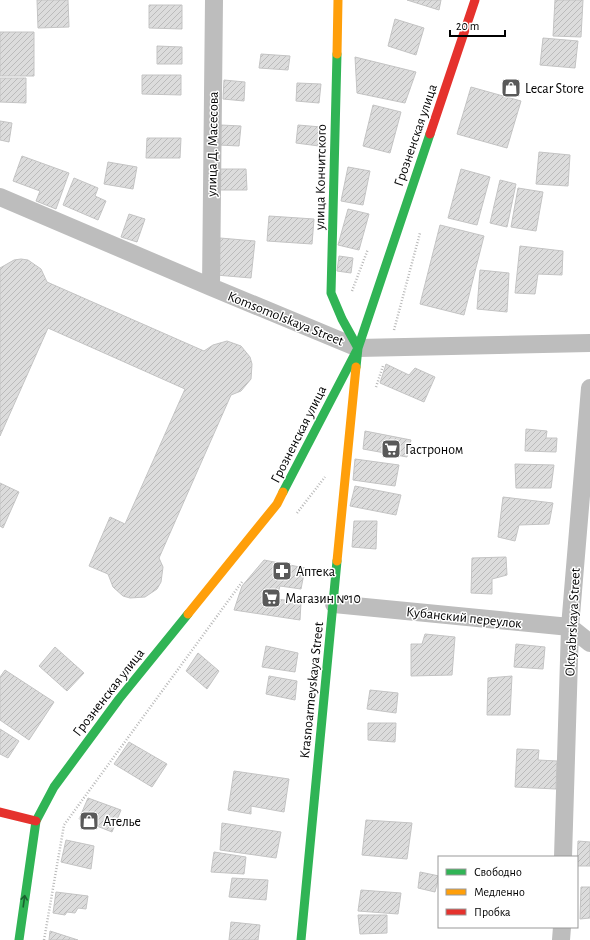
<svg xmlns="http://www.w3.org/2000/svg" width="590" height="940" font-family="'Alegreya Sans',sans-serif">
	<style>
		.building { fill: url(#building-hatch); stroke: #c4c4c4 }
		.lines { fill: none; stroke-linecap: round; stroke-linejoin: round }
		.path { stroke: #b8b8b8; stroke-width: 2.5; stroke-dasharray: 1 2; stroke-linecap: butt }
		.street { stroke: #bdbdbd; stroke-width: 18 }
		.fast { stroke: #30b455; stroke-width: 9 }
		.slow { stroke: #ff9f0a; stroke-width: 9 }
		.jam { stroke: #e5322d; stroke-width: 9 }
		.oneway { stroke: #1a632f }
		.labels { text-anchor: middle; stroke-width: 3; stroke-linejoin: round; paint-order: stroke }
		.poi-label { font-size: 14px; fill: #000; stroke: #fff; text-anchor: start }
		.street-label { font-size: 14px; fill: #000; stroke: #fff }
	</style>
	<defs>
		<pattern id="building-hatch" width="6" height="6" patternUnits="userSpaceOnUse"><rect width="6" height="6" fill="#dcdcdc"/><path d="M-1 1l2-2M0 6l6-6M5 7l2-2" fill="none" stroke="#bbb"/></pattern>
	</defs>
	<rect width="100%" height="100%" fill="#fff"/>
	<path class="building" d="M37 0H68L69 27 38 28Z
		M407 0H441L439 10Z
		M555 0H583L581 37 553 36Z
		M149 5H182V29L149 28Z
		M395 19 424 28 416 55 388 46Z
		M0 32H34V76H0Z
		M543 38 578 41 575 68 540 65Z
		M157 46 182 47V64H157Z
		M261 54 290 56 288 70 259 68Z
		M355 57 416 72 405 103 357 93Z
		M142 75H181V95L142 94Z
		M0 78H26V103L0 102Z
		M224 80 245 82 244 101 223 99Z
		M297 83 321 84 319 103 296 101Z
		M471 87 521 101 507 148 457 134Z
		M373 105 401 112 390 153 363 146Z
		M0 121 12 123 9 142 0 140Z
		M221 125 241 126 239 146 219 145Z
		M298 125 321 127 319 146 296 143Z
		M147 138H181L180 158H146Z
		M539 152 570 155 568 186 536 184Z
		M22 156 69 173 56 209 36 201 40 191 13 181Z
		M108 162 137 167 133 189 104 184Z
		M348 167 370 171 363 205 341 201Z
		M219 169H246L247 190H219Z
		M461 169 490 177 477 225 448 218Z
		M74 178 98 188 95 196 106 201 98 220 63 205Z
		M500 180 516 184 507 227 490 223Z
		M518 188 543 192 536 231 511 227Z
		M348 209 369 214 359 250 338 245Z
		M129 214 145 219 137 242 121 237Z
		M269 216 314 219 312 244 267 241Z
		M440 225 484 236 464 315 420 304Z
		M220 238 255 241 251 278 216 275Z
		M520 246 563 251 562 275 538 274 535 294 515 293Z
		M339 256 353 258 351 273 337 271Z
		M21 259 28 260 41 269 47 282 204 351 213 345 227 341 241 346 250 357 252 364 251 379 241 391 231 395 159 558 163 567 161 582 157 589 145 597 130 598 123 596 113 587 108 574 89 566 110 517 125 524 185 389 48 328 0 436V268L14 260Z
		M480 270 509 273 507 312 477 309Z
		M386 364 409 375 415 368 435 377 424 402 380 383Z
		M526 429 547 431 546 438H557L556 452 525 451Z
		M365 431 411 440 407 457 363 449Z
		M355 459 399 465 395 486 353 480Z
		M515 464 554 465 551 488H516Z
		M0 483 19 492 3 528 0 526Z
		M355 486 401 495 396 515 350 506Z
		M503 497 553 503 549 524 519 525 515 541 498 537Z
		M354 521H377L376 549 352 547Z
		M506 557 507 575 492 579V594L471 593 472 558Z
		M264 560 305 568 301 589 280 586 276 599 301 602 300 620 234 610 242 586Z
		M425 634 455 637 452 675 411 676V644H422Z
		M516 644 545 647 543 669 514 667Z
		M266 646 298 653 295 672 262 667Z
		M55 647 84 673 67 691 39 666Z
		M198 653 219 671 207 689 186 671Z
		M5 670 54 702 29 740 0 720V677Z
		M269 676 297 681 295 700 266 694Z
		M512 676 510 715H487L488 678Z
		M370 690 398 693 396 713 367 709Z
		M368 723H396L395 742 368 740Z
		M0 729 19 741 8 758 0 754Z
		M129 742 167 764 152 787 114 764Z
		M517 749 539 750 538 760 557 761 556 789 515 787Z
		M234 771 289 779 284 812 251 806V814L228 810Z
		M88 798 121 810 112 832 79 819Z
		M366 820 412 823 407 859 362 855Z
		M222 823 281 832 276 858 220 850Z
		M66 840 94 846 91 869 61 862Z
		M578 841 590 842V866H577Z
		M214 852 246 857 244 874 211 872Z
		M420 872 439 876 435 892 418 888Z
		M232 878 268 880 266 900 229 897Z
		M581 887H590V918L580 919Z
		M361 890 401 893 398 914 358 911Z
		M56 892 88 896 86 909 78 908 75 913 67 912 65 915 53 913Z
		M358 915H387V933L360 934Z
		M231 922 260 925 258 940H229Z
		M50 931 78 940H49Z"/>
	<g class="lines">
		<path class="path" d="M352 291 368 249
			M394 330 420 233
			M376 387 383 366
			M297 513 325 477
			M44 940 64 825 242 582"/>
		<path class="street" d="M0 197 211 287 358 348 590 343
			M211 287 214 0
			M334 604 570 627 590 643
			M563 857 570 627 590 388
			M561 940 562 927"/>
		<path class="fast" d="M337 54 331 293 342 319 358 348 356 367
			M283 492 358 348 430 134
			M19 940 36 821 54 787 119 699 188 614
			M301 940 337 561"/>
		<path class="slow" d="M337 54 338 0
			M337 561 356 367
			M188 614 277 504 283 492"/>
		<path class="jam" d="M430 134 475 0
			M0 812 36 821"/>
	</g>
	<defs><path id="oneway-shaft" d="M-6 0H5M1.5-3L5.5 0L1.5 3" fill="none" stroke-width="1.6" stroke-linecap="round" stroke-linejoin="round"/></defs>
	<use class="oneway" href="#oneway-shaft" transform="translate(24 901) rotate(-82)"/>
	<defs>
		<g id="shop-square" transform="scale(1)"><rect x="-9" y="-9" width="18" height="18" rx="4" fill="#595959" stroke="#fff"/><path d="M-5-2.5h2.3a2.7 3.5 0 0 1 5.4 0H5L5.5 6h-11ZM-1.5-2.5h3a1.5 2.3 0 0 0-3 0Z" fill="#fff"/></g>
		<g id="supermarket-square" transform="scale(1)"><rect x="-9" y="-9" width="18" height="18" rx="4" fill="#595959" stroke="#fff"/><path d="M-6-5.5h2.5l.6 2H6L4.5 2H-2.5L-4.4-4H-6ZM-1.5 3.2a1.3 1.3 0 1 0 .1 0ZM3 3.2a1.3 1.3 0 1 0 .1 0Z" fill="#fff"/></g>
		<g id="pharmacy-square" transform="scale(1)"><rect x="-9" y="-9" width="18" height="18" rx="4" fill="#595959" stroke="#fff"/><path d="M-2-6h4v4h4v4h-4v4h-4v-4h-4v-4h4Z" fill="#fff"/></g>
	</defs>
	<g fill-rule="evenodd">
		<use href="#shop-square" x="511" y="88"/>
		<use href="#supermarket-square" x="391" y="449"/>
		<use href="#pharmacy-square" x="282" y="571"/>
		<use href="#supermarket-square" x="271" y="598"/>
		<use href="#shop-square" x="89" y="821"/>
	</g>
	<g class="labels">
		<g class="poi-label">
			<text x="525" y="93">Lecar Store</text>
			<text x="405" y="454">Гастроном</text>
			<text x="296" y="576">Аптека</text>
			<text x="285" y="603">Магазин №10</text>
			<text x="103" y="826">Ателье</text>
		</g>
		<g class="street-label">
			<text transform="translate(415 135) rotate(-71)" y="5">Грозненская улица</text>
			<text transform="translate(212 144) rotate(-89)" y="5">улица Д. Масесова</text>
			<text transform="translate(320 177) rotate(-89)" y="5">улица Кончитского</text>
			<text transform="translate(286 318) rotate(22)" y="5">Komsomolskaya Street</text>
			<text transform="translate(298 434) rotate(-63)" y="5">Грозненская улица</text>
			<text transform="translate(464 617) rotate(6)" y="5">Кубанский переулок</text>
			<text transform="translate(572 622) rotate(-87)" y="5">Oktyabrskaya Street</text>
			<text transform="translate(311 690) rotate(-84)" y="5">Krasnoarmeyskaya Street</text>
			<text transform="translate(108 692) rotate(-52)" y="5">Грозненская улица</text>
		</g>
	</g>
	<rect x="438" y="856" width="140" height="72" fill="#ffffff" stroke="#999999"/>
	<rect x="446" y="869" width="20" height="6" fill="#30b455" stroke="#999999"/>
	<text x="474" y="876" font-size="12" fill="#000000">Свободно</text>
	<rect x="446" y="889" width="20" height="6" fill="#ff9f0a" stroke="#999999"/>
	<text x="474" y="896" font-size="12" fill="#000000">Медленно</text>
	<rect x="446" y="909" width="20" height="6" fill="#e5322d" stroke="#999999"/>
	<text x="474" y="916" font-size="12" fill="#000000">Пробка</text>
	<path d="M450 30v6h55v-6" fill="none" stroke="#000000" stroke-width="2"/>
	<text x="456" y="30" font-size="12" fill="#000000" stroke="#ffffff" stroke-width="3" paint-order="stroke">20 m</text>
</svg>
